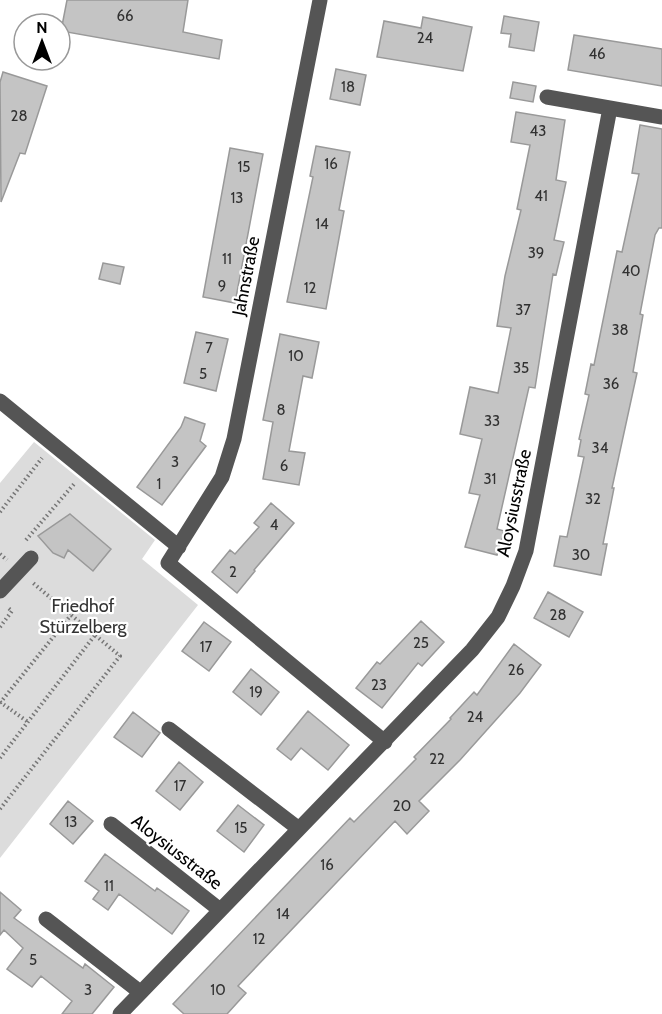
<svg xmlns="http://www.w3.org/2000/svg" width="662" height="1014" font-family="Cabin,sans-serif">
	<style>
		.green { fill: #dcdcdc }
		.building { fill: #c4c4c4; stroke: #999; stroke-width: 1.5 }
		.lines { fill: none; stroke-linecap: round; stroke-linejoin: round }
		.path { stroke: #777; stroke-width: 4; stroke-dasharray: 1.5 3; stroke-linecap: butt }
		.minor { stroke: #555; stroke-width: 15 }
		.labels { text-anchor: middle; stroke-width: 4.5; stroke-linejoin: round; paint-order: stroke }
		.number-label { font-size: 15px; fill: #313131 }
		.street-label { font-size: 18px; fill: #000; stroke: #fff }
		.park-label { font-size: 18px; fill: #333; stroke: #fff }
	</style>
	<rect width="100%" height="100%" fill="#fff"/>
	<path class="green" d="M34 442 155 540 142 559 198 605 0 858V483Z"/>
	<path class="building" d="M67 0H188L183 32 222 40 219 59 61 31Z
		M504 16 539 22 534 51 509 47 511 34 501 33Z
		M423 17 472 27 463 71 377 57 384 21 421 28Z
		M574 35 662 49V86L568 70Z
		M336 69 366 75 360 105 330 99Z
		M3 72 47 86 25 154 20 153 1 202 0 82Z
		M513 82 536 86 533 102 510 98Z
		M516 112 565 120 556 180 566 182 554 240 564 242 556 275 553 274 535 388 529 387 497 529 504 531 497 555 465 547 480 495 469 493 482 439 460 434 470 387 498 393 511 328 497 326 505 276 521 210 517 209 530 145 511 142Z
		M640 125 662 129V228H659L655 235 640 314 643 315 633 372 637 373 612 488H614L603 544H607L601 575 554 566 560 536 567 537 584 457 578 456 581 440 579 439 589 395 585 394 591 364 594 365 617 251 622 252 639 174 632 173Z
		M316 146 350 152 339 210 344 211 326 309 287 302 313 177 310 176Z
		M230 148 263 154 235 303 203 297Z
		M103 263 124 267 120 284 99 279Z
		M196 332 228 339 216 391 184 383Z
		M280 334 319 342 312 378 303 376 289 451 305 453 299 485 263 479 273 422 263 420Z
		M185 417 205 424 200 441 206 446 162 505 137 487 181 427Z
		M271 503 294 523 254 570 255 571 237 593 212 572 230 550 235 554 259 527 254 523Z
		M70 514 111 549 93 571 68 550 64 558 53 553 38 536Z
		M548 592 583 612 569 637 534 618Z
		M421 621 444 642 422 666 418 663 382 708 356 688 377 662 380 664Z
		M204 622 231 642 209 671 182 651Z
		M514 644 541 665 520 693 460 760 419 801 429 811 407 834 395 821 238 986 246 993 227 1014H184L173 1004 350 818 354 822 416 759 414 757 451 719 450 718 474 692 477 695Z
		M251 669 279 692 261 715 233 692Z
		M308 711 349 745 328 770 301 748 291 760 277 749Z
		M133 712 160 733 142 757 114 737Z
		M179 762 203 782 180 810 156 791Z
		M68 801 93 821 73 844 50 824Z
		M238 805 264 825 244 852 217 831Z
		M105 854 155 891 157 888 189 911 172 934 119 894 108 910 93 899 99 891 85 881Z
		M0 892 21 910 14 918 83 968 85 964 114 987 92 1014H62L72 1001 41 976 32 987 7 969 23 948 4 930 0 935Z"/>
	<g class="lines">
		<path class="path" d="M0 512 42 458
			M26 540 74 484
			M0 554 7 560
			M0 627 12 611 7 607
			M0 702 28 722
			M0 703 71 615
			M0 758 95 635
			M0 809 120 656 33 583"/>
		<path class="minor" d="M320 0 234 439 222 477 168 563 385 742
			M547 97 662 117
			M0 401 179 547
			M0 591 31 558
			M169 729 299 829
			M111 824 220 910
			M46 919 140 992
			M120 1014 472 650 498 617 513 586 526 551 610 108"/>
	</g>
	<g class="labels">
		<g class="number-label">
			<text x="125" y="21">66</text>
			<text x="425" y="43">24</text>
			<text x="597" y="59">46</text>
			<text x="348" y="92">18</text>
			<text x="19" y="121">28</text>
			<text x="538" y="136">43</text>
			<text x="331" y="169">16</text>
			<text x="244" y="172">15</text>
			<text x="541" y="201">41</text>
			<text x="237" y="203">13</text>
			<text x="322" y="229">14</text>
			<text x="536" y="258">39</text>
			<text x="227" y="264">11</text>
			<text x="631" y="276">40</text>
			<text x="222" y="291">9</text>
			<text x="310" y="293">12</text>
			<text x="523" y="315">37</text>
			<text x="620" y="335">38</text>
			<text x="209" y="353">7</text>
			<text x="296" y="361">10</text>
			<text x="521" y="373">35</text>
			<text x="203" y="379">5</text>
			<text x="611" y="389">36</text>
			<text x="281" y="415">8</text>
			<text x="492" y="426">33</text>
			<text x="600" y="453">34</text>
			<text x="175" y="467">3</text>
			<text x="284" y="471">6</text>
			<text x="490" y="484">31</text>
			<text x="159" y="489">1</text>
			<text x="593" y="504">32</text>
			<text x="274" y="530">4</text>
			<text x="581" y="560">30</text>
			<text x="233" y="577">2</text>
			<text x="558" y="620">28</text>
			<text x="421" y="648">25</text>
			<text x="206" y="652">17</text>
			<text x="516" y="675">26</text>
			<text x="379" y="690">23</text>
			<text x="256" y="697">19</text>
			<text x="475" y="722">24</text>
			<text x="437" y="764">22</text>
			<text x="180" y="791">17</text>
			<text x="402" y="811">20</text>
			<text x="71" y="827">13</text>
			<text x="241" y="833">15</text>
			<text x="327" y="870">16</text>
			<text x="109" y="891">11</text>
			<text x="283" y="919">14</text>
			<text x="259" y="944">12</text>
			<text x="33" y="965">5</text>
			<text x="88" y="995">3</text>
			<text x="218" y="995">10</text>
		</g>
		<g class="street-label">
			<text transform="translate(246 276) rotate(-79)" y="6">Jahnstraße</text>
			<text transform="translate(514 503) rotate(-78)" y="6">Aloysiusstraße</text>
			<text transform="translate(177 852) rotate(38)" y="6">Aloysiusstraße</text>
		</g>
		<g class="park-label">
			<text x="83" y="612">Friedhof<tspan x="83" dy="21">Stürzelberg</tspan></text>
		</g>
	</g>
	<g transform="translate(42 42)"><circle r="28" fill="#ffffff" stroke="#999999" stroke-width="1.5"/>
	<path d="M0-4.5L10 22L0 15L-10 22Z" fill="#000000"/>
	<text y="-9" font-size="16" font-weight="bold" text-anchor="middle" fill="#000000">N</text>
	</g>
</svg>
